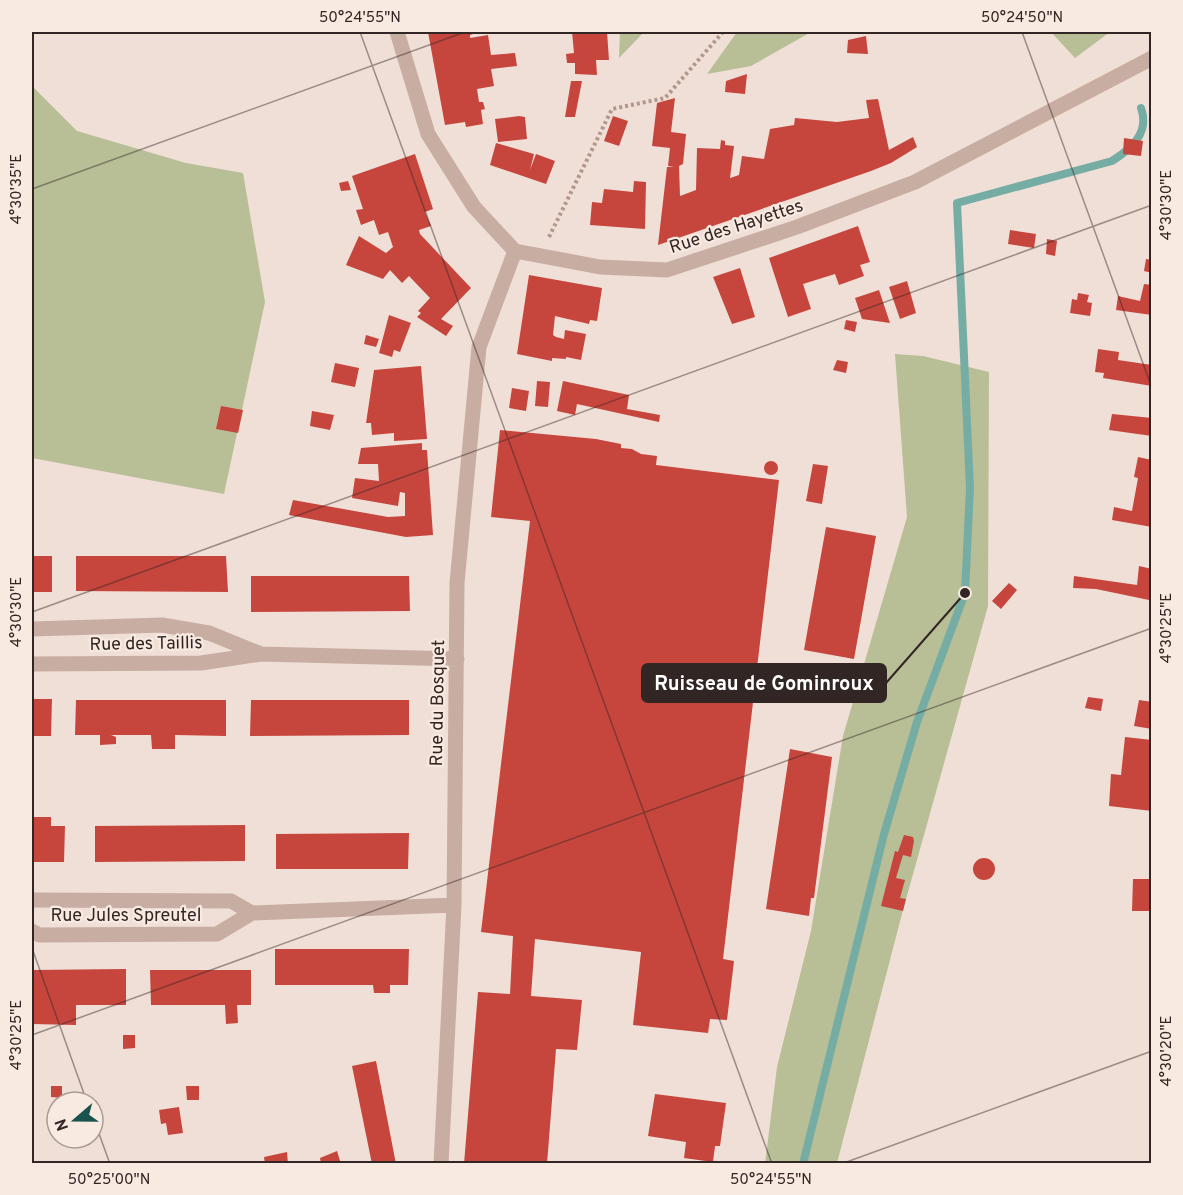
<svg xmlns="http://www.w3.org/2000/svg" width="1183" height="1195" font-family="Overpass,sans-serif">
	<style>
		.green { fill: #b8bf96 }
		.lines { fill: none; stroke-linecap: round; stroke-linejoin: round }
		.stream { stroke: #75ada5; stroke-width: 8 }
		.building { fill: #c6463d }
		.path { stroke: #b3968c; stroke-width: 4; stroke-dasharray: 3 3; stroke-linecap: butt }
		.minor { stroke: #c8ada2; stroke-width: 15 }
		.ticks { fill: none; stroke: #322624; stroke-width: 1.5; stroke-opacity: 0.45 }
		.labels { text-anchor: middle; stroke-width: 4.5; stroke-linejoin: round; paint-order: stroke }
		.street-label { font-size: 18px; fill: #322624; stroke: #f8eae1 }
		.leader { fill: none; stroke: #322624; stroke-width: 2 }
		.callout-dot { fill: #322624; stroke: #f8eae1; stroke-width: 2 }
		.callout { fill: #322624; stroke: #322624; stroke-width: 2 }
		.callout-label { font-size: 20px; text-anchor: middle; font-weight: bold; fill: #fff }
		.neatline { fill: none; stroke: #322624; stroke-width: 2 }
		.ticks-label { font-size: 15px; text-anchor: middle; fill: #322624 }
	</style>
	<rect width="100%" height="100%" fill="#f0dfd6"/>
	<path class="green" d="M620 32H644L619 58V57Z
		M737 32H811L751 66 707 74Z
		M1051 32H1110L1075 58Z
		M32 86 77 131 186 163 243 173 265 302 224 494 32 458Z
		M895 354 923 356 989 372 988 606 903 910 837 1163 765 1164 777 1067 811 931 843 736 907 517Z"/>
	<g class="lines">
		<path class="stream" d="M803 1164 884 834 917 722 965 593 970 488 957 203 1112 161C1131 149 1150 133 1141 108"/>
	</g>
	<path class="building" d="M428 32H479L470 35V38L488 35 491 55 515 53 517 66 491 69 494 86 477 89 479 102H483L485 109 481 110 483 124 466 127 465 122 445 125Z
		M572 32H607L609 60H596L597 75 575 74V63H567L566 54 574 53Z
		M866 36 868 54 847 53 848 40Z
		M747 74 745 94 725 92 726 81Z
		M571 81H582L575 117H565Z
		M675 98 671 132 686 134 683 164 679 166 680 196 696 190 697 148 720 149 721 140 725 141V145L734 146 730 178 739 175 742 156 764 159 770 129 794 125 795 118 837 122 869 118 866 100 878 99 889 150 913 137 917 147 891 163 871 171 658 245 667 167H674L668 166 670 148 652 146 657 103Z
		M519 116 525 117 527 139 498 142 495 119Z
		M613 116 628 121 619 146 604 141Z
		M1124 138 1143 141 1141 156 1123 154Z
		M496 143 534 154 530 170 536 154 555 161 546 184 490 165Z
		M415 154 433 209 425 212 431 226 419 230 420 234 471 288 441 319 453 326 446 336 417 317 421 313 418 311 430 298 409 276 402 283 390 270 383 279 346 265 359 236 386 253 393 247 388 232 379 235 374 220 361 225 356 210 363 209 352 176Z
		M348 181 351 190 341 191 339 183Z
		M634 181 646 182 645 229 590 225 592 202 602 203 604 189 633 192Z
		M858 226 870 262 860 265 864 276 839 285 835 274 803 284 811 309 788 317 769 258Z
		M1010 230 1036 234 1034 248 1008 244Z
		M1047 239 1057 241 1055 256 1046 254Z
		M1146 259 1152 260V273L1144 271Z
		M740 268 755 317 732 324 713 277Z
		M529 275 602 288 597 321 590 320 589 324 555 316 553 335 556 337 564 339 565 330 586 334 581 360 566 357V359L552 358V361L517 354Z
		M907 281 916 313 900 319 889 287Z
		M1144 284 1152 285V315L1116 310 1118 296 1140 301Z
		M879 290 890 323 862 319 855 298Z
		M1078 293 1089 295 1087 302 1092 303 1090 316 1070 313 1072 299 1077 300Z
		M389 315 411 323 400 352 394 350 392 357 379 353Z
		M846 320 857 322 855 332 844 329Z
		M366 335 379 339 376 347 364 344Z
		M1098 349 1119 352 1118 360 1152 365V386L1103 378 1104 373 1095 372Z
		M837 360 848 362 846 373 833 370Z
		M335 363 359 368 355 387 331 382Z
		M421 366 427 439 394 441V433L372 435 371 423H366L374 370Z
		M537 381 550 382 548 407 535 406Z
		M563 381 629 395 627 409 660 415 659 422 577 404 575 415 557 411Z
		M512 388 529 391 526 411 509 408Z
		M221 406 243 410 238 433 216 429Z
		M312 411 334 415 330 430 310 426Z
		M1112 414 1152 418V436L1109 430Z
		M500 430 596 439 621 444V448L632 449 641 454 657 456 656 465 779 480 723 959 734 961 727 1020 710 1019 708 1033 633 1025 641 952 535 939 531 996 582 1000 577 1050 556 1049 547 1164H464L478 992 510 994 513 936 481 932 530 521 491 517Z
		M422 443V450H427L433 535 406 537 289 515 293 500 388 517 405 516V493L400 492 398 506 352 498 355 478 379 481 378 464H358L361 448Z
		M1138 457 1152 460V527L1112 520 1114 507 1132 511 1138 478 1134 477Z
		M764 468a7 7 0 1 1 14 0a7 7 0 1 1-14 0Z
		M813 464 828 466 822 504 806 501Z
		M826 527 876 536 854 659 804 650Z
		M32 556H52V592H32Z
		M76 556H226L228 592 76 591Z
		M1139 566 1152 569V607L1149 606V600L1096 589 1073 588 1074 576 1137 585Z
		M251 576H409L410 611 251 612Z
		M1009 583 1017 590 1001 609 992 601Z
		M1088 697 1103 699 1101 711 1085 708Z
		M32 699H52L51 736H32Z
		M76 700H226V736L175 735V749H152L151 735H111L116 737V744L100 745V735H75Z
		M251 700H409V735L250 736Z
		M1139 700 1152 702V729L1134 726Z
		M1125 737 1152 740V811L1109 806 1111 774 1121 775Z
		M790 749 832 757 814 898H811L809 916 766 909Z
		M32 817H51V826H65L64 862H32Z
		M245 825V861L95 862V826Z
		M409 833 408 869H276V834Z
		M904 835 913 837 914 841 911 857 903 855 896 878 905 880 900 898 906 899 903 911 881 906 895 851 898 852Z
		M973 869a11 11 0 1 1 22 0a11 11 0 1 1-22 0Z
		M1133 879H1152V911H1132Z
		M275 949H409L408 985H390V993H374L373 985H275Z
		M126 969V1005H76V1025L32 1024V970Z
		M150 970H251V1005H237L238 1023 226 1024 225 1005H151Z
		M123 1035H135V1048L123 1049Z
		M376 1061 396 1164H372L352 1066Z
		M51 1086H62V1098L51 1097Z
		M186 1086H199V1100H187Z
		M655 1094 726 1103 720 1146H715L713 1162 684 1158 686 1142 648 1136Z
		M179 1107 183 1133 168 1135 166 1123 161 1124 159 1110Z
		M337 1151 341 1164H321L320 1158Z
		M287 1152 288 1164H265L264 1157Z"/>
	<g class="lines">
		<path class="path" d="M549 237 612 109 665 98 723 32"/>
		<path class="minor" d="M397 32 428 134 474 207 515 251 600 267 667 270 797 227 915 182 1152 58
			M32 629 162 625 209 633 261 654 201 663 32 664
			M261 654 457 659
			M32 900 231 901 252 913
			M32 931 39 935 217 934 252 913 454 905
			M441 1164 454 905 457 583 479 347 515 251"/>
	</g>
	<path class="ticks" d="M360 32 772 1164M1022 32 1152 388M32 189 465 32M32 612 1152 205M32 948 87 1102M32 1035 1152 628M93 1117 110 1164M841 1164 1152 1051"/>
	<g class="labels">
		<g class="street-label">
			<text transform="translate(736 226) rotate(-18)" y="6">Rue des Hayettes</text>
			<text transform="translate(146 643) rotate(-1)" y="6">Rue des Taillis</text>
			<text transform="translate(437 703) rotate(-89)" y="6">Rue du Bosquet</text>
			<text x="126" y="921">Rue Jules Spreutel</text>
		</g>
	</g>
	<path class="leader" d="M965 593L886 683"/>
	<circle class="callout-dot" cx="965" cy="593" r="6"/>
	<rect class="callout" x="642" y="664" width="244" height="38" rx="6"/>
	<g class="callout-label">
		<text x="764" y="690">Ruisseau de Gominroux</text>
	</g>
	<rect width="1183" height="1195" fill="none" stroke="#f8eae1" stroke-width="66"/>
	<g transform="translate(75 1120) rotate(250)"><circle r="28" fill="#f8eae1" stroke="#a99c95" stroke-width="1.5"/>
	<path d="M0-4.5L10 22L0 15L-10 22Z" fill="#1a534d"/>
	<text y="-9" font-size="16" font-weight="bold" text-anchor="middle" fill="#322624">N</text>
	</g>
	<rect x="33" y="33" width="1117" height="1129" class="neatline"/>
	<g class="ticks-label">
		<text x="360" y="22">50°24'55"N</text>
		<text x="1022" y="22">50°24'50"N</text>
		<text transform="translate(16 189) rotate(-90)" y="5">4°30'35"E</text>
		<text transform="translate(1166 205) rotate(-90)" y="5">4°30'30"E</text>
		<text transform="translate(16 612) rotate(-90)" y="5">4°30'30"E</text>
		<text transform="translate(1166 628) rotate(-90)" y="5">4°30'25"E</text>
		<text transform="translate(16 1035) rotate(-90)" y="5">4°30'25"E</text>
		<text transform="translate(1166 1051) rotate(-90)" y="5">4°30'20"E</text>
		<text x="109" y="1184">50°25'00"N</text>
		<text x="771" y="1184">50°24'55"N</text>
	</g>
</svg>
